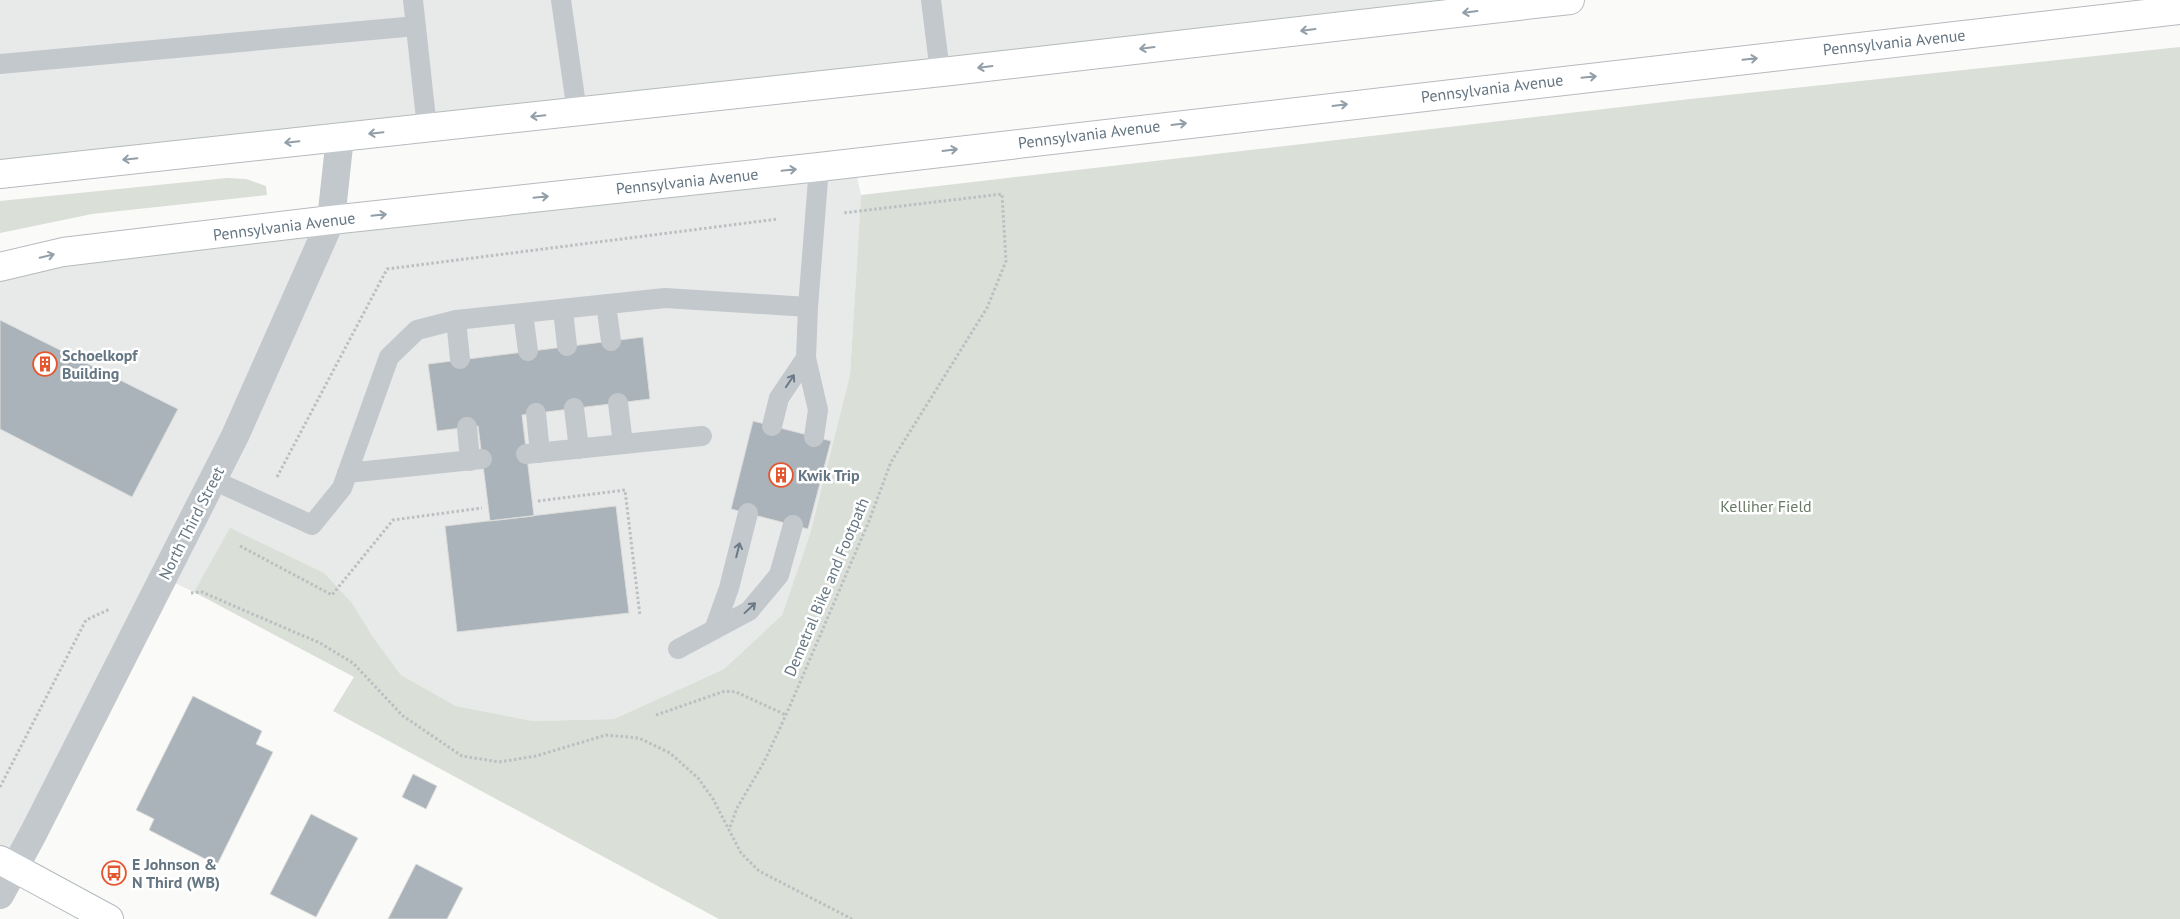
<svg xmlns="http://www.w3.org/2000/svg" width="2180" height="919" font-family="'PT Sans',sans-serif">
	<style>
		.built { fill: #e8e9e9 }
		.green { fill: #dadfd7 }
		.building { fill: #aab3b9; stroke: #dcdcda }
		.lines { fill: none; stroke-linecap: round; stroke-linejoin: round }
		.secondary-casing { stroke: #b3babf; stroke-width: 30 }
		.primary-casing { stroke: #b5babe; stroke-width: 30 }
		.path { stroke: #bbbfc2; stroke-width: 3; stroke-dasharray: 2.5 2.5; stroke-linecap: butt }
		.lane { stroke: #c3c8cc; stroke-width: 20 }
		.street { stroke: #c3c8cc; stroke-width: 28 }
		.secondary { stroke: #fff; stroke-width: 28 }
		.primary { stroke: #fff; stroke-width: 28 }
		.oneway { stroke: #939fa8 }
		.oneway2 { stroke: #6a7a87 }
		.labels { text-anchor: middle; stroke-width: 5; stroke-linejoin: round; paint-order: stroke }
		.street-label { font-size: 16px; fill: #657683; stroke: #fff }
		.poi-label { font-size: 16px; font-weight: bold; fill: #657683; stroke: #fff; text-anchor: start }
		.park-label { font-size: 16px; fill: #687a64; stroke: #fff }
	</style>
	<rect width="100%" height="100%" fill="#fafaf8"/>
	<path class="built" d="M0 0H1570L0 174Z
		M854 162 861 195 850 375 810 534 782 615 724 669 614 719 533 721 456 706 401 675 373 637 352 603 240 546 194 592 164 578 34 832 0 860V267Z"/>
	<path class="green" d="M2180 47V919H719L333 711 354 677 194 592 230 528 324 573 352 603 373 637 401 675 456 706 533 721 614 719 724 669 782 615 810 534 850 375 861 195 1690 99Z
		M227 178 246 179 266 186 267 195 92 214 0 233V201Z"/>
	<path class="building" d="M0 320 178 409 132 497 0 429Z
		M643 337 650 399 522 415 534 516 490 521 478 426 437 431 428 364Z
		M753 421 831 441 808 529 731 509Z
		M616 506 629 613 457 632 445 526Z
		M193 696 262 731 256 744 273 752 217 865 149 830 154 819 136 810Z
		M413 774 437 786 426 809 402 797Z
		M311 814 358 838 316 917 270 894Z
		M416 864 463 888 447 919H388Z"/>
	<g class="lines">
		<g class="secondary-casing">
			<path id="secondary" d="M0 860 109 919"/>
		</g>
		<g class="primary-casing">
			<path id="primary" d="M0 174 951 71 1570 0
				M0 267 63 252 331 220 819 167 2180 10"/>
		</g>
		<path class="path" d="M277 477 387 269 778 219
			M538 501 625 490 640 616
			M240 546 332 595 393 520 482 508
			M191 593 202 592 213 597 320 643 353 663 403 716 462 756 499 762 536 756 606 735 639 738 670 753 698 778 713 799 741 853 759 871 852 919
			M656 715 725 691 736 692 786 715
			M0 787 86 620 110 609
			M730 827 737 808 764 762 786 715 869 521 891 462 987 308 1006 261 1002 194 843 213"/>
		<path class="lane" d="M413 0 427 128
			M561 0 577 112
			M931 0 940 72
			M0 64 416 26
			M606 304 611 341
			M563 310 567 346
			M523 313 528 351
			M456 320 460 359
			M806 358 818 410 814 437
			M618 403 623 444
			M574 408 579 449
			M536 413 540 453
			M772 426 779 398 806 358 808 307
			M467 427 470 461
			M526 454 702 436
			M347 473 482 459
			M213 480 312 525 342 488 389 357 417 330 456 320 665 298 808 307 819 167
			M714 630 729 588 748 513
			M678 649 749 611 779 575 793 525"/>
		<path class="street" d="M0 895 34 832 235 436 331 220 340 137"/>
		<use href="#secondary" class="secondary"/>
		<use href="#primary" class="primary"/>
	</g>
	<defs><path id="oneway-shaft" d="M-6 0H5M1.5-3L5.5 0L1.5 3" fill="none" stroke-width="1.6" stroke-linecap="round" stroke-linejoin="round" transform="scale(1.25)"/></defs>
	<g class="oneway">
		<use href="#oneway-shaft" transform="translate(1470 12) rotate(173)"/>
		<use href="#oneway-shaft" transform="translate(1308 30) rotate(173)"/>
		<use href="#oneway-shaft" transform="translate(1147 48) rotate(173)"/>
		<use href="#oneway-shaft" transform="translate(1750 59) rotate(-6)"/>
		<use href="#oneway-shaft" transform="translate(985 67) rotate(173)"/>
		<use href="#oneway-shaft" transform="translate(1589 77) rotate(-6)"/>
		<use href="#oneway-shaft" transform="translate(1340 105) rotate(-7)"/>
		<use href="#oneway-shaft" transform="translate(538 116) rotate(174)"/>
		<use href="#oneway-shaft" transform="translate(1179 124) rotate(-7)"/>
		<use href="#oneway-shaft" transform="translate(376 133) rotate(174)"/>
		<use href="#oneway-shaft" transform="translate(292 142) rotate(174)"/>
		<use href="#oneway-shaft" transform="translate(950 150) rotate(-7)"/>
		<use href="#oneway-shaft" transform="translate(130 159) rotate(174)"/>
		<use href="#oneway-shaft" transform="translate(789 170) rotate(-6)"/>
		<use href="#oneway-shaft" transform="translate(541 197) rotate(-6)"/>
		<use href="#oneway-shaft" transform="translate(379 215) rotate(-6)"/>
		<use href="#oneway-shaft" transform="translate(47 256) rotate(-13)"/>
	</g>
	<g class="oneway2">
		<use href="#oneway-shaft" transform="translate(790 381) rotate(-56)"/>
		<use href="#oneway-shaft" transform="translate(738 550) rotate(-76)"/>
		<use href="#oneway-shaft" transform="translate(750 608) rotate(-43)"/>
	</g>
	<defs>
		<g id="building-ring" transform="scale(1.25)"><circle r="9.5" fill="#fff" stroke="#e4572e" stroke-width="1.5"/><path d="M-4-6H4V6H1V3H-1V6H-4ZM-2.5-4.3h1.7v1.8h-1.7ZM.8-4.3h1.7v1.8H.8ZM-2.5-1h1.7V.8h-1.7ZM.8-1h1.7V.8H.8Z" fill="#e4572e"/></g>
		<g id="bus-ring" transform="scale(1.25)"><circle r="9.5" fill="#fff" stroke="#e4572e" stroke-width="1.5"/><path d="M-5-6H5V4H4V6H2V4H-2V6H-4V4H-5ZM-3.5-4V0h7V-4ZM-3.5 1.2v1.5H-2V1.2ZM2 1.2v1.5H3.5V1.2Z" fill="#e4572e"/></g>
	</defs>
	<g fill-rule="evenodd">
		<use href="#building-ring" x="45" y="364"/>
		<use href="#building-ring" x="781" y="475"/>
		<use href="#bus-ring" x="114" y="873"/>
	</g>
	<g class="labels">
		<g class="street-label">
			<text transform="translate(1894 42) rotate(-6)" y="6">Pennsylvania Avenue</text>
			<text transform="translate(1492 88) rotate(-7)" y="6">Pennsylvania Avenue</text>
			<text transform="translate(1089 134) rotate(-7)" y="6">Pennsylvania Avenue</text>
			<text transform="translate(687 181) rotate(-6)" y="6">Pennsylvania Avenue</text>
			<text transform="translate(284 226) rotate(-7)" y="6">Pennsylvania Avenue</text>
			<text transform="translate(191 523) rotate(-63)" y="6">North Third Street</text>
			<text transform="translate(826 587) rotate(-67)" y="6">Demetral Bike and Footpath</text>
		</g>
		<g class="poi-label">
			<text x="62" y="361">Schoelkopf<tspan x="62" dy="18">Building</tspan></text>
			<text x="798" y="481">Kwik Trip</text>
			<text x="132" y="870">E Johnson &amp;<tspan x="132" dy="18">N Third (WB)</tspan></text>
		</g>
		<g class="park-label">
			<text x="1766" y="512">Kelliher Field</text>
		</g>
	</g>
</svg>
